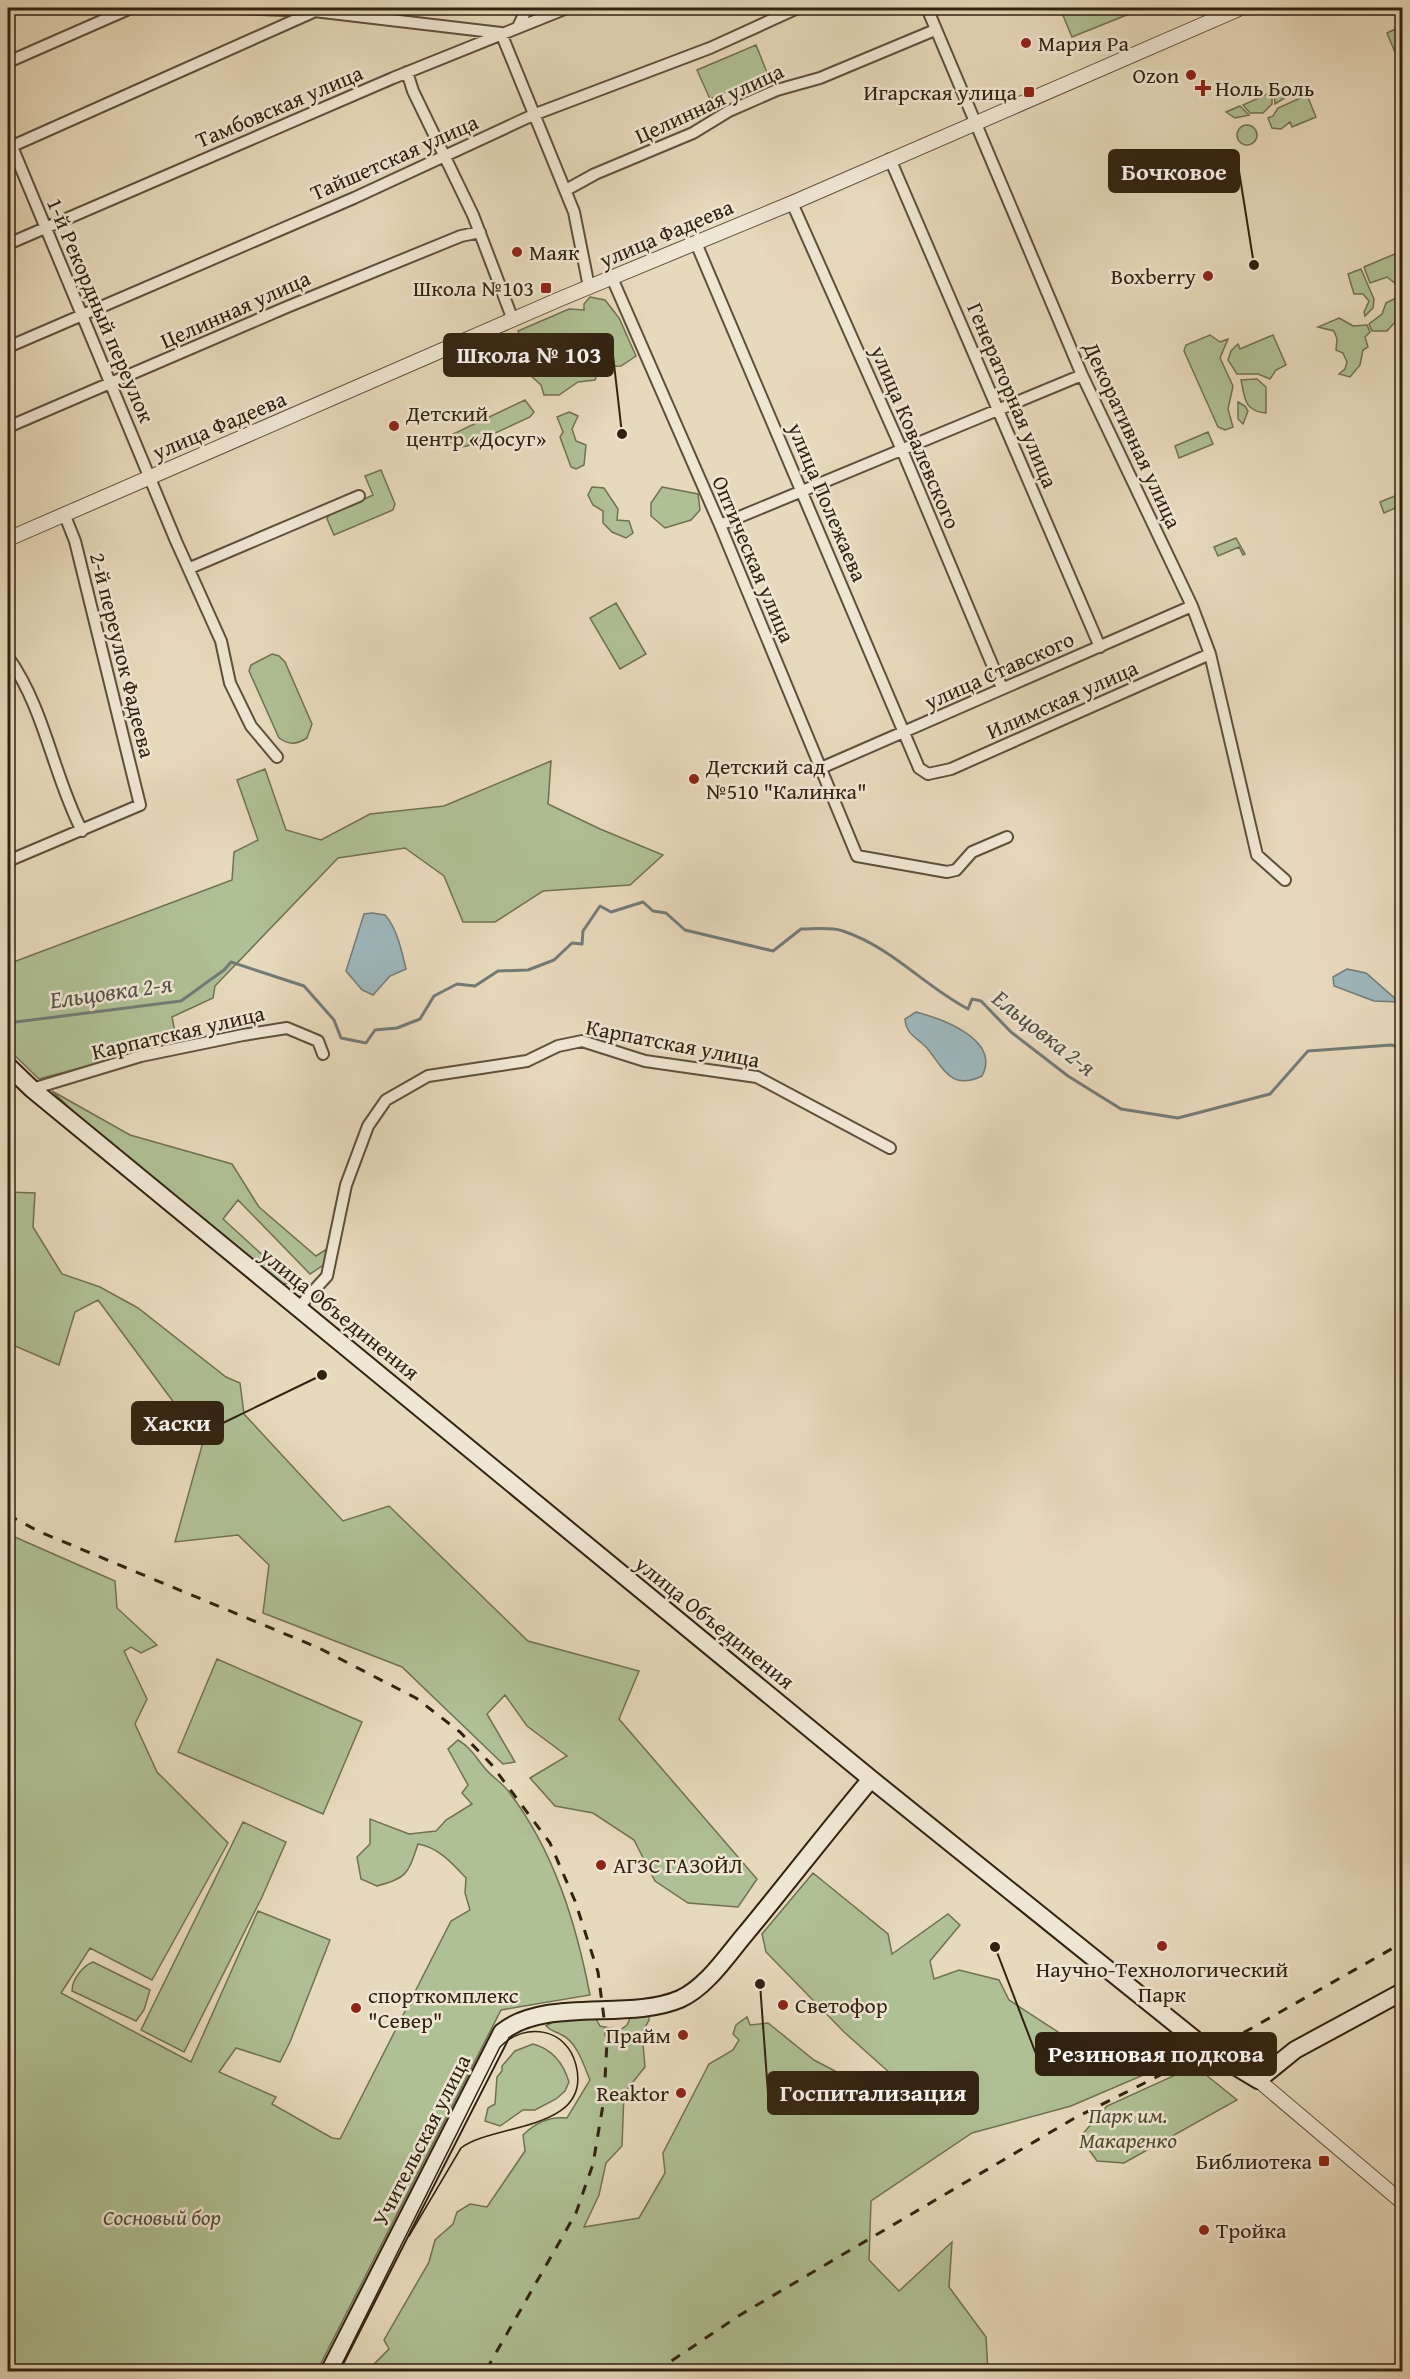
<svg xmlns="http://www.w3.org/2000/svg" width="1410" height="2379" font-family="'Gentium Book Plus',serif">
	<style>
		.green { fill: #afc094; stroke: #707152; stroke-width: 1.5 }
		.water { fill: #9db7bc; stroke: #727b77; stroke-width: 1.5 }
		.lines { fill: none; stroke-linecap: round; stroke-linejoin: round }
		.stream { stroke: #727b77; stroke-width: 3 }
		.minor-casing { stroke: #5e503b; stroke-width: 14 }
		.tertiary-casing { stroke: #5e503b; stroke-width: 16 }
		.secondary-casing { stroke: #312210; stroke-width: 20 }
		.minor { stroke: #efe6d3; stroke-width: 10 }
		.tertiary { stroke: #efe6d3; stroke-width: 14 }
		.secondary { stroke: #efe6d3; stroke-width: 16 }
		.tram { stroke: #312210; stroke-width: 1.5 }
		.rail { stroke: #312210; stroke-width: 3; stroke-dasharray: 10 10; stroke-linecap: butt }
		.poi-dot { fill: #8f2418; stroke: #efe6d3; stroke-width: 2 }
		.labels { text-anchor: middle; stroke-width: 5; stroke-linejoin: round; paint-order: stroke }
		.poi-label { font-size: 22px; fill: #312210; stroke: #efe6d3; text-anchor: start }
		.street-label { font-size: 22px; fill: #312210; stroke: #efe6d3 }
		.park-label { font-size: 22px; font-style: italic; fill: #504a31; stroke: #efe6d3 }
		.water-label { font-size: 24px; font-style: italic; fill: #514f44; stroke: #efe6d3 }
		.leader { fill: none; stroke: #312210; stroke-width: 2 }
		.callout-dot { fill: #312210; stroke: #efe6d3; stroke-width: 2 }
		.callout { fill: #312210; stroke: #312210; stroke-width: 2 }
		.callout-label { font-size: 24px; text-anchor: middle; font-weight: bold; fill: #fff }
	</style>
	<rect width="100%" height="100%" fill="#e7d9bb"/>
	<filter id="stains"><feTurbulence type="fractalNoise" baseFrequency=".00333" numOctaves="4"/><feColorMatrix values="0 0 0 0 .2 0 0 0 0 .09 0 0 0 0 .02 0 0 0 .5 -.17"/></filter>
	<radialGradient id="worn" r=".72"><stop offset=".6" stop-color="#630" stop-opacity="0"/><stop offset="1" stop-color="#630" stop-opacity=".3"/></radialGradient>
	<path class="green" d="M1076 8H1126L1129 14 1072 37 1062 13Z
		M1402 26V58L1397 57 1387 33Z
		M756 45 768 75 710 99 697 70Z
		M1287 86 1286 97 1275 104 1274 91Z
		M1272 92V104L1263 113H1250L1243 105Z
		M1307 95 1316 117 1292 127 1290 122 1281 129 1272 128 1268 118 1273 116 1278 108Z
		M1240 106 1249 115 1235 118 1226 112Z
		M1237 135a10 10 0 1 1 20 0a10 10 0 1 1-20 0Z
		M1402 251 1400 282 1396 284 1387 277 1370 283 1364 267Z
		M1361 269 1374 299 1373 308 1365 316 1364 312 1369 301 1363 294H1354L1348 274Z
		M1402 295V315L1395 318 1396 321 1387 331H1372L1369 324 1382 314 1386 303Z
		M590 297 605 300 619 318 636 356 621 366 600 367 595 380 578 382 559 395H544L541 385 530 375 518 331 569 309 584 310V304Z
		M1339 318 1353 326 1367 325 1370 332 1365 337 1368 347 1363 350 1360 365 1350 377 1339 374 1345 369 1347 362 1343 353 1336 350 1337 339 1334 331 1318 327Z
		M1210 335 1220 342 1228 339 1220 358 1233 386 1228 409 1233 427 1225 430 1218 427 1184 351 1186 345Z
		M1273 335 1286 365 1276 370 1270 379 1258 374H1237L1228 360 1231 351 1238 344 1240 349Z
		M1257 379 1266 387V413C1243 411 1245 397 1241 380Z
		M525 400 534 412 530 417 467 446 454 448 449 439 453 434Z
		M1238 402 1245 406 1248 411 1243 424 1238 419Z
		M569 412 578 416 572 429 576 441 586 445 584 465 576 469 571 467 560 437 563 432 557 417Z
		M1208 432 1213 444 1179 458 1175 446Z
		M381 470 395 504 393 510 334 535 327 519 329 515 373 495 365 476Z
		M592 487 604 488 618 509 617 520 629 521 633 533 626 538 612 532 603 523V511L593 505 588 495Z
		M662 487 698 494 700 510 691 520 665 528 651 516V503Z
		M1402 493V505L1384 513 1380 502Z
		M1236 538 1245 554 1243 555 1239 547 1218 556 1214 547Z
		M616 603 646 654 620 669 590 618Z
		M272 654 279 656 285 662 312 724 307 738C296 745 289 745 279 738L249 671 251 665Z
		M551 761 548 804 600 829 663 855 630 885 543 891 495 922H463L444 876 405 848 338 858 215 986 213 998 172 1017 177 1042 39 1079 8 1049V964L232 880 234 852 258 840 237 780 265 769 286 830 321 840 370 814 444 806Z
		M52 1091 130 1135 232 1164 259 1207 316 1256 330 1247 325 1264 310 1274 238 1200 223 1219 280 1271 289 1283 279 1285 118 1154Z
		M8 1192 35 1193 33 1227 62 1274 100 1287 138 1308 226 1377 240 1383 244 1414 343 1521 389 1506 528 1641 639 1671 619 1719 757 1879 738 1907 688 1903 655 1881 634 1840 593 1813 555 1806 530 1778 567 1756 527 1726 505 1695 487 1714 515 1762 503 1764 402 1667 263 1613 269 1565 238 1535 175 1542 203 1442 98 1300 75 1312 59 1365 8 1343Z
		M8 1534 115 1581 117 1608 157 1645 141 1653 131 1647 124 1651 147 1699 135 1724 157 1772 228 1843 152 1980 90 1948 61 1993 191 2062 258 1911 330 1940 290 2042 280 2062 236 2048 219 2072 276 2097 272 2104 332 2138 340 2139 451 1921 470 1910 465 1893 466 1878C453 1864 438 1847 418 1844 408 1873 408 1878 377 1886L361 1879 357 1857 370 1844V1819L409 1834 436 1831 446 1820 472 1804 462 1793 468 1785 448 1749 458 1740C471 1748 474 1755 483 1766 490 1776 502 1782 509 1792 554 1851 576 1923 590 1995L501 2010 317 2371H8Z
		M217 1659 362 1722 323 1814 178 1752Z
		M243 1822 286 1842 262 1897 184 2052 141 2030Z
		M813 1873 888 1934 892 1954 948 1914 960 1925 930 1961 934 1979 959 1970 999 1980 1009 2000 1101 2060 1169 2064 1071 2106 972 2133 871 2201 869 2260 899 2291 952 2242 949 2287 986 2337 988 2371 366 2372 389 2349 384 2340 429 2262 435 2240 453 2224 457 2212 470 2204 487 2207 525 2151 523 2135C535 2123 550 2116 567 2118L590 2080C584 2066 577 2042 562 2035 555 2031 552 2032 546 2026L556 2020 595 2017 600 2026 620 2030 627 2025 632 2014 649 2009V2020L642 2033 645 2067 624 2093 622 2146 606 2163 599 2195 584 2227 639 2218 665 2173 663 2153 709 2064 733 2050 739 2040 733 2034 736 2025 747 2017 750 2025 768 2023 814 2060 852 2080 891 2074 844 2032 766 1952 762 1934Z
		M93 1962 150 1990 144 2010 136 2021 72 1991C72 1979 83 1966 93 1962Z
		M533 2044C552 2049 563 2062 569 2082L565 2091 556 2099 535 2110H523L500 2126 485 2121 488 2108 495 2104 497 2077 502 2071V2066L515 2051Z
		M1195 2066 1237 2100 1124 2163 1097 2161 1080 2137 1107 2106Z"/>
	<path class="water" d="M372 913 385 915C397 928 402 952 406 969L390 976 373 995 362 990 346 971 364 914Z
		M1347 969 1366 973 1399 1002 1374 1001 1334 986 1333 977Z
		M916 1012C943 1019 1001 1040 982 1076 951 1091 944 1069 927 1048 918 1038 906 1035 905 1019Z"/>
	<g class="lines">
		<path class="stream" d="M8 1023 181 1001 224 970 231 962 304 986 334 1020 341 1038 366 1043 375 1030 397 1028 420 1019 434 996 457 984 475 986 498 971 528 970 554 960 572 943 582 944 583 931 600 906 611 912 643 902 653 911 666 913 685 930 773 951 801 929C814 929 831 927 843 931 893 948 924 986 968 1009L972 999 981 1001 1011 1032 1068 1076 1121 1109 1178 1118 1270 1094 1308 1051 1391 1045 1402 1047"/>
		<g class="minor-casing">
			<path id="minor" d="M235 8 314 11 501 33 574 212 589 287
				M927 8 1082 375 1192 606 1210 654 1257 855 1285 880
				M518 27 527 8
				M8 62 131 8
				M407 72 413 91 473 215 513 320
				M8 137 176 541 221 641 230 683 251 726 277 757
				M8 148 311 13
				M890 159 1100 647
				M566 190 595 174 693 133 729 111 777 90 820 78 935 30
				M792 203 902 450 1002 688
				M696 243 919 768 928 774 951 769 1210 654
				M8 244 393 78 567 8
				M612 278 720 525 857 856 947 872 956 870 972 852 1007 837
				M8 347 354 198 533 115 710 48 798 8
				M8 427 287 307 461 236 480 232
				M720 525 1082 375
				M190 568 359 496
				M8 657C45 709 53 775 82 831
				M821 768 1192 606
				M8 861 140 805 75 541 65 516
				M32 1089 141 1056 243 1035 287 1028 318 1041 323 1054
				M298 1308 327 1276 346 1185 368 1126 386 1100 428 1076 527 1061 558 1046 582 1041 645 1061 757 1077 890 1148"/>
		</g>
		<g class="tertiary-casing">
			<path id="tertiary" d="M8 539 560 299 792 203 1241 8
				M1258 2080 1402 2202"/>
		</g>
		<g class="secondary-casing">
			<path id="secondary" d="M8 1066 32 1089 871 1779 1208 2050 1258 2080 1295 2050 1402 1992
				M329 2372 502 2032C546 1997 629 2021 680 1999 707 1987 728 1954 747 1932 789 1881 829 1829 871 1779"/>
		</g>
		<use href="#minor" class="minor"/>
		<use href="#tertiary" class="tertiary"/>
		<use href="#secondary" class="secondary"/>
		<path class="tram" d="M338 2372 500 2047C525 2021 567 2028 576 2065 593 2132 492 2123 461 2148L409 2236"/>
		<path class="rail" d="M8 1515 40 1532 319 1648 416 1698 460 1732 491 1764 550 1843 575 1901 598 1972 607 2041 604 2099 593 2164 576 2213 485 2372
			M655 2372 740 2315 1073 2119 1236 2037 1402 1943"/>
	</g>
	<g class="poi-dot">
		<circle cx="1026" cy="43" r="6"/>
		<circle cx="1191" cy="75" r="6"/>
		<path d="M1200 79h6v6h6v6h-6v6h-6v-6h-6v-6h6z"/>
		<rect x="1023" y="86" width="12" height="12" rx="3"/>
		<circle cx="517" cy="252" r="6"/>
		<circle cx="1208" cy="276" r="6"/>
		<rect x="540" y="282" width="12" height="12" rx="3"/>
		<circle cx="394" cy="426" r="6"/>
		<circle cx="694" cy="779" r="6"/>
		<circle cx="601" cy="1865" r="6"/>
		<circle cx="1162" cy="1946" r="6"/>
		<circle cx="783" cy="2005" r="6"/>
		<circle cx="356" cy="2008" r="6"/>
		<circle cx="683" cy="2035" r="6"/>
		<circle cx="681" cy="2093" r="6"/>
		<rect x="1318" y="2155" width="12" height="12" rx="3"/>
		<circle cx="1204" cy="2230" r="6"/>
	</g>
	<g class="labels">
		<g class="poi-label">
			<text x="1038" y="51">Мария Ра</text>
			<text x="1179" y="83" text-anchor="end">Ozon</text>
			<text x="1215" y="96">Ноль Боль</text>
			<text x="1017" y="100" text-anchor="end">Игарская улица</text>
			<text x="529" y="260">Маяк</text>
			<text x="1196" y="284" text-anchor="end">Boxberry</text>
			<text x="534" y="296" text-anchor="end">Школа №103</text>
			<text x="406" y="421">Детский<tspan x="406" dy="25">центр «Досуг»</tspan></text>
			<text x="706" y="774">Детский сад<tspan x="706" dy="25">№510 "Калинка"</tspan></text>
			<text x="613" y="1873">АГЗС ГАЗОЙЛ</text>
			<text x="1162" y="1977" text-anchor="middle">Научно-Технологический<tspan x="1162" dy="25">Парк</tspan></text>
			<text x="368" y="2003">спорткомплекс<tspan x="368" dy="25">"Север"</tspan></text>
			<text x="795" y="2013">Светофор</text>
			<text x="671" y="2043" text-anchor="end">Прайм</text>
			<text x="669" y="2101" text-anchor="end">Reaktor</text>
			<text x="1312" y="2169" text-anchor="end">Библиотека</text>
			<text x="1216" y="2238">Тройка</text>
		</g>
		<g class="street-label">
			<text transform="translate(709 103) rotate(-25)" y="8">Целинная улица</text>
			<text transform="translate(279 106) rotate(-23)" y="8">Тамбовская улица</text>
			<text transform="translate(394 157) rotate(-24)" y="8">Тайшетская улица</text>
			<text transform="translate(666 233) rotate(-23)" y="8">улица Фадеева</text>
			<text transform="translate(235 309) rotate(-24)" y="8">Целинная улица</text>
			<text transform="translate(101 310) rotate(67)" y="8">1-й Рекордный переулок</text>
			<text transform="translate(1013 395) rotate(67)" y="8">Генераторная улица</text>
			<text transform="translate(219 425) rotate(-23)" y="8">улица Фадеева</text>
			<text transform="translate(1133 435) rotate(65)" y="8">Декоративная улица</text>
			<text transform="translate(916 437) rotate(67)" y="8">улица Ковалевского</text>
			<text transform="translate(828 502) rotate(67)" y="8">улица Полежаева</text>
			<text transform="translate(754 559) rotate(67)" y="8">Оптическая улица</text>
			<text transform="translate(123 655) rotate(76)" y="8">2-й переулок Фадеева</text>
			<text transform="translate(999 670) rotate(-24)" y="8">улица Ставского</text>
			<text transform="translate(1062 699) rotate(-24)" y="8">Илимская улица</text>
			<text transform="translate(178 1032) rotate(-13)" y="8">Карпатская улица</text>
			<text transform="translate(673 1043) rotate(11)" y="8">Карпатская улица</text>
			<text transform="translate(340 1313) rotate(39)" y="8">улица Объединения</text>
			<text transform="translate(715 1622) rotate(39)" y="8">улица Объединения</text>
			<text transform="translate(421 2140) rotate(-63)" y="8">Учительская улица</text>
		</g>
		<g class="park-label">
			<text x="1128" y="2123">Парк им.<tspan x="1128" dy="25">Макаренко</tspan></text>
			<text x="162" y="2225">Сосновый бор</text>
		</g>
		<g class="water-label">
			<text transform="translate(111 992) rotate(-8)" y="8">Ельцовка 2-я</text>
			<text transform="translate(1044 1033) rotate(38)" y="8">Ельцовка 2-я</text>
		</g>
	</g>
	<path class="leader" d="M1254 265L1239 171M622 434L613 355M322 1375L223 1423M995 1947L1036 2054M760 1984L768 2093"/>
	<g class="callout-dot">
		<circle cx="1254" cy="265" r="6"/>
		<circle cx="622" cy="434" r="6"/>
		<circle cx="322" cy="1375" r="6"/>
		<circle cx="995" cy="1947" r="6"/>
		<circle cx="760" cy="1984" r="6"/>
	</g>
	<g class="callout">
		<rect x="1109" y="150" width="130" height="42" rx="6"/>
		<rect x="444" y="334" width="169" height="42" rx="6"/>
		<rect x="132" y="1402" width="91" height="42" rx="6"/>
		<rect x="1036" y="2033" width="240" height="42" rx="6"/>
		<rect x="768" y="2072" width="210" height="42" rx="6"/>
	</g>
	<g class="callout-label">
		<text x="1174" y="180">Бочковое</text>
		<text x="529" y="363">Школа № 103</text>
		<text x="177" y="1431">Хаски</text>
		<text x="1156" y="2062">Резиновая подкова</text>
		<text x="873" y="2101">Госпитализация</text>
	</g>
	<rect width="1410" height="2379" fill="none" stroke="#e7d9bb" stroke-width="30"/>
	<rect x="9" y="9" width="1392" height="2361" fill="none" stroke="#312210" stroke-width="3"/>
	<rect x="15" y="15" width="1380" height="2349" fill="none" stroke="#312210" stroke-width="1.5"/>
	<rect width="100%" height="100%" filter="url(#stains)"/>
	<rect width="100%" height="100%" fill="url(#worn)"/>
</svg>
